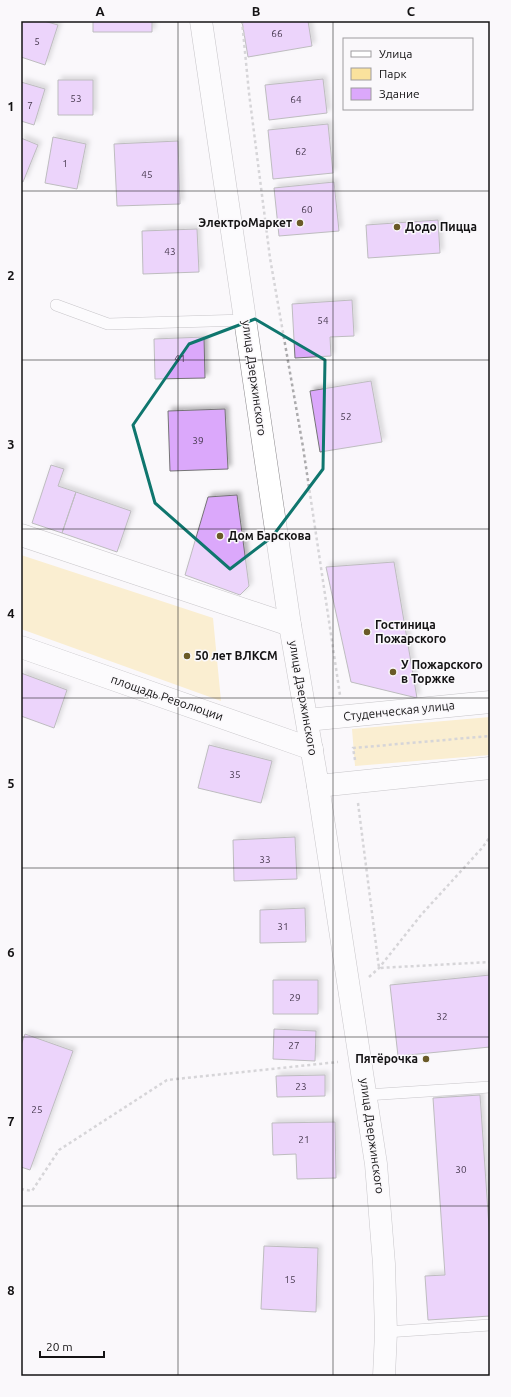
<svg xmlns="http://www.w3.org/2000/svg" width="511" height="1397" font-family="Ubuntu,sans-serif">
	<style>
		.green { fill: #fae29d }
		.building { fill: #dba8fb; stroke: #757476; filter: url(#shadow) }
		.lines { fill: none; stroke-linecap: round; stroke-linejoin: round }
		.service-casing { stroke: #8c8a8d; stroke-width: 12 }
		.minor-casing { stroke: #8c8a8d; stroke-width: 23 }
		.secondary-casing { stroke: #8c8a8d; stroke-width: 23 }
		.path { stroke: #acabad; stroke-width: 2.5; stroke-dasharray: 3 3; stroke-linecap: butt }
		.service { stroke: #fff; stroke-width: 11 }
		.minor { stroke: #fff; stroke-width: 22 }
		.secondary { stroke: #fff; stroke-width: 22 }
		.marked { fill: none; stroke: #0f766e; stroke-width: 3; stroke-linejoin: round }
		.grid { fill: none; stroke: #141314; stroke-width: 1; stroke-opacity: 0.55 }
		.poi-dot { fill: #6a5a27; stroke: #faf8fb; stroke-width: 1.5 }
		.labels { text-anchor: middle; stroke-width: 3; stroke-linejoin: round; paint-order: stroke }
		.number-label { font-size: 10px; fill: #46384e }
		.poi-label { font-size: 12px; font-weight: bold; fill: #141314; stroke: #faf8fb; text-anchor: start }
		.street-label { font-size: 12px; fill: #141314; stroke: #faf8fb }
		.neatline { fill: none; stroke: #141314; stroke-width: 1.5 }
		.grid-label { font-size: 13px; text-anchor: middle; font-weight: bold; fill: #141314 }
	</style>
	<defs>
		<filter id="shadow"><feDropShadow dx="3.5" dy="-3.5" stdDeviation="2" flood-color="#0004"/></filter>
	</defs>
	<rect width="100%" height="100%" fill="#faf8fb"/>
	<path class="green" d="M21 555 213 618 221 701 21 629Z
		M490 717V755L355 766 352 729Z"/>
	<path class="building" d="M21 21H44L58 25 45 65 21 57Z
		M93 21H152V32H93Z
		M242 21H308L312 46 248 57Z
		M323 79 327 113 269 120 265 85Z
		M58 80H93V115H58Z
		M21 82 45 89 34 125 21 121Z
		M328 124 333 173 273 179 268 130Z
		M53 137 86 144 77 189 45 183Z
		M21 138 38 145 23 182 21 181Z
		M178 141 180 204 117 206 114 144Z
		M334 182 339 231 279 236 274 188Z
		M438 220 440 253 368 258 366 225Z
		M197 229 199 272 143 274 142 231Z
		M352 300 354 336 330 337 331 356 295 358 292 304Z
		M204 337 205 378 155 379 154 339Z
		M371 381 382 442 320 452 310 391Z
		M225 409 228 469 170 471 168 411Z
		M51 465 64 469 58 486 76 492 62 533 32 523Z
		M76 492 131 511 117 552 62 533Z
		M237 495 249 586 240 595 185 575 208 497Z
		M394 562 417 698 351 682 326 567Z
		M21 673 67 690 54 728 21 716Z
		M209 745 272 761 261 803 198 788Z
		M295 837 297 879 234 881 233 840Z
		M305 908 306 942 260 943V910Z
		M490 975V1047L398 1056 390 985Z
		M273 980H318V1014H273Z
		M274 1029 316 1031 315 1061 273 1059Z
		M25 1034 73 1051 30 1170 21 1167V1045Z
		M325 1075V1096L277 1097 276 1076Z
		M480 1095 490 1241V1316L428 1320 425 1276 445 1275 433 1098Z
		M335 1122 336 1178 297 1179 296 1154 273 1155 272 1123Z
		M264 1246 318 1248 316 1312 261 1309Z"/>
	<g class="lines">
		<g class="service-casing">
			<path id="service" d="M56 305 108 324 245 320
				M366 1095 490 1087
				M386 1332 490 1325"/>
		</g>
		<g class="minor-casing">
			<path id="minor" d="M21 535 290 625
				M21 647 312 749
				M307 720 490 702
				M318 786 490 768"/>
		</g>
		<g class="secondary-casing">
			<path id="secondary" d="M201 21 290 625 318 786 376 1164 384 1264 386 1332 384 1376"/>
		</g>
		<path class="path" d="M242 21 249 93 270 258 303 447 340 695
			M355 760 353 748 490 736
			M358 803 379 968 490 962
			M369 977 379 968 421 915 482 848 490 837
			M21 1189 32 1191 59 1150 167 1080 338 1062"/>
		<use href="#service" class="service"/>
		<use href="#minor" class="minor"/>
		<use href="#secondary" class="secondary"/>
	</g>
	<path d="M0 0H511V1397H0ZM255 319 325 360 323 469 272 537 230 569 155 503 133 425 189 344Z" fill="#faf8fb" fill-opacity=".55" fill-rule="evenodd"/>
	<path class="marked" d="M255 319 325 360 323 469 272 537 230 569 155 503 133 425 189 344Z"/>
	<path class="grid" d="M178 21V1376M333 21V1376M21 191H490M21 360H490M21 529H490M21 698H490M21 868H490M21 1037H490M21 1206H490"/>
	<g class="poi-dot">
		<circle cx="300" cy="223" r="4"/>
		<circle cx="397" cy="227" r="4"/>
		<circle cx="220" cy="536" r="4"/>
		<circle cx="367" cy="632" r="4"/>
		<circle cx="187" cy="656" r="4"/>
		<circle cx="393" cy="672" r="4"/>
		<circle cx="426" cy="1059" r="4"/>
	</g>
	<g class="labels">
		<g class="number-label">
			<text x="277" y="37">66</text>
			<text x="37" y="45">5</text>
			<text x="76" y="102">53</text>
			<text x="296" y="103">64</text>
			<text x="30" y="109">7</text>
			<text x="301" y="155">62</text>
			<text x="65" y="167">1</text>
			<text x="147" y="178">45</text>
			<text x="307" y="213">60</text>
			<text x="170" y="255">43</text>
			<text x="323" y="324">54</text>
			<text x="180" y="362">41</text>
			<text x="346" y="420">52</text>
			<text x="198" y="444">39</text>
			<text x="235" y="778">35</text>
			<text x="265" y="863">33</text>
			<text x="283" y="930">31</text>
			<text x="295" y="1001">29</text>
			<text x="442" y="1020">32</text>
			<text x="294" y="1049">27</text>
			<text x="301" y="1090">23</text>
			<text x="37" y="1113">25</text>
			<text x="304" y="1143">21</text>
			<text x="461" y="1173">30</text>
			<text x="290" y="1283">15</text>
		</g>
		<g class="poi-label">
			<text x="292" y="227" text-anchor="end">ЭлектроМаркет</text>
			<text x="405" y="231">Додо Пицца</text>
			<text x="228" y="540">Дом Барскова</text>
			<text x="375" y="629">Гостиница<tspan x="375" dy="14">Пожарского</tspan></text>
			<text x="195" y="660">50 лет ВЛКСМ</text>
			<text x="401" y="669">У Пожарского<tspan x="401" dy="14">в Торжке</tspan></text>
			<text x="418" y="1063" text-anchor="end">Пятёрочка</text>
		</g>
		<g class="street-label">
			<text transform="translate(254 378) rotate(82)" y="4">улица Дзержинского</text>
			<text transform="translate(167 698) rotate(19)" y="4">площадь Революции</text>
			<text transform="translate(303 698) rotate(80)" y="4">улица Дзержинского</text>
			<text transform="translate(399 711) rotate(-6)" y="4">Студенческая улица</text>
			<text transform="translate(372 1136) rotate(82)" y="4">улица Дзержинского</text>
		</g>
	</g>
	<rect width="511" height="1397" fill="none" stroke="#faf8fb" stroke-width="44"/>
	<rect x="343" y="38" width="130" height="72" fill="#faf8fb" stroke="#9e9c9f"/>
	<rect x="351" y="51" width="20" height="6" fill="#ffffff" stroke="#9e9c9f"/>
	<text x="379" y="58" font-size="12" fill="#141314">Улица</text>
	<rect x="351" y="68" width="20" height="12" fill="#fae29d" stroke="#9e9c9f"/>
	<text x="379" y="78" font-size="12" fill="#141314">Парк</text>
	<rect x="351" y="88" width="20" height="12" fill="#dba8fb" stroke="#9e9c9f"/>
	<text x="379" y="98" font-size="12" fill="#141314">Здание</text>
	<path d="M40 1351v6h64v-6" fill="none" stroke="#141314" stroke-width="2"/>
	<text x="46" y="1351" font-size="12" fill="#141314" stroke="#faf8fb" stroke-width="3" paint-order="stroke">20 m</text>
	<rect x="22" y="22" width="467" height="1353" class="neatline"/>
	<g class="grid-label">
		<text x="100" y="16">A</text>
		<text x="256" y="16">B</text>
		<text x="411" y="16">C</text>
		<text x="11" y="111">1</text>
		<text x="11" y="280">2</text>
		<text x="11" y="449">3</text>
		<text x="11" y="618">4</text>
		<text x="11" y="788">5</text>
		<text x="11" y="957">6</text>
		<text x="11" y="1126">7</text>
		<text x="11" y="1295">8</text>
	</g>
</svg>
